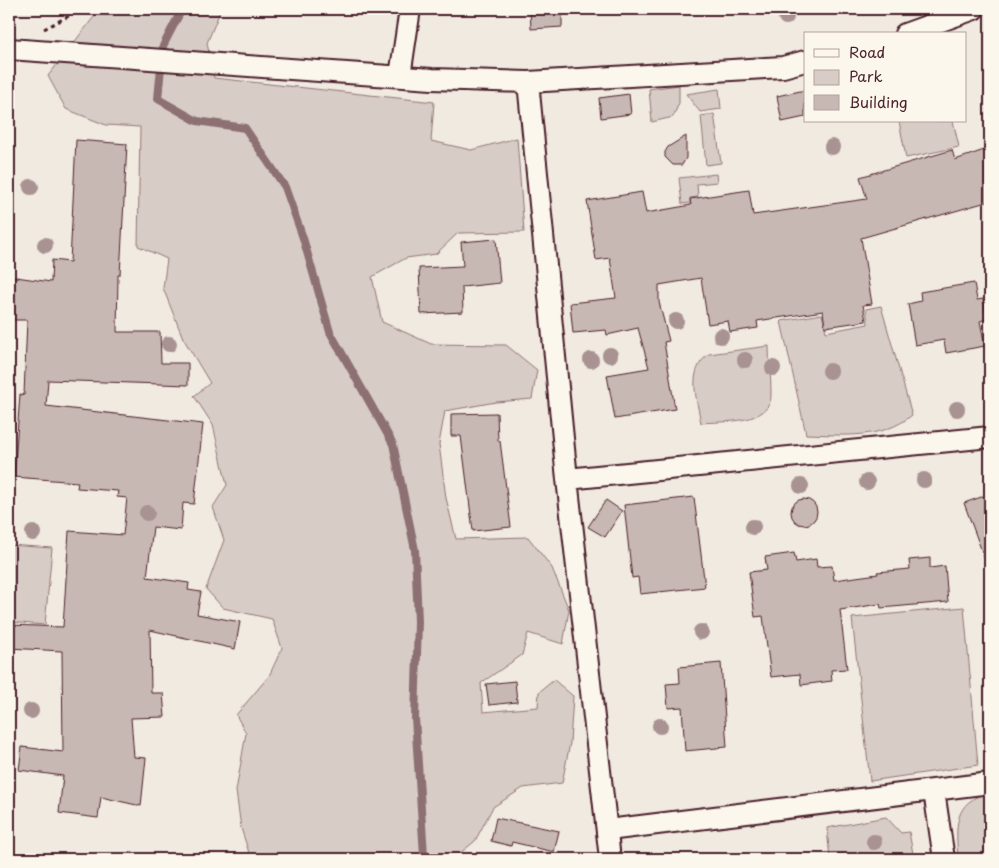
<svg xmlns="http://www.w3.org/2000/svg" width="999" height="868" font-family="'Playpen Sans',sans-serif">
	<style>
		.green { fill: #d8ccc6; stroke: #917678 }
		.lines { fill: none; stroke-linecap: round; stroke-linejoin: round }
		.stream { stroke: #8c6f72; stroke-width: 8 }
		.building { fill: #c8b8b3; stroke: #4a1f2b }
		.minor-casing { stroke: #4a1f2b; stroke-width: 24 }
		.path { stroke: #4a1f2b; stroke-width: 3; stroke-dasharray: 4 4; stroke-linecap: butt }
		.minor { stroke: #fbf7ec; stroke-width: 20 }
		.tree { fill: #a89292 }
	</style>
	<rect width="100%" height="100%" fill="#f0eae0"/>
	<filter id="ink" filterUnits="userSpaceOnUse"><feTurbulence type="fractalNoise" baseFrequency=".02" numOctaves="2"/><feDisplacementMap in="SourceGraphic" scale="10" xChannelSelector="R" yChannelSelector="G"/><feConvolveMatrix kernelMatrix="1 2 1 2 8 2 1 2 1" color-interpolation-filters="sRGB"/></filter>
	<g filter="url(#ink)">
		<path class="green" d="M100 9H221L207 43 214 78 434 102 431 141 471 150 517 138 524 232 458 233 436 254 406 258 372 277 382 322 431 344 506 345 537 370 532 399 496 402 445 411 439 444 446 498 456 539 528 537 552 568 569 610 563 644 528 633 522 655 481 683 483 712 538 707 539 692 554 680 573 696 570 743 562 783 523 788 493 807 475 841 453 859H251L241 828 236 791 246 733 236 715 269 676 282 648 272 619 223 608 206 589 224 540 213 507 227 485 213 425 194 396 210 383 183 338 163 288 167 259 138 246 140 127 106 125 66 109 48 76Z
			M679 85V103L673 117 652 122 649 89Z
			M719 89 721 109 700 112 686 94Z
			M714 114 721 163 706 165 701 116Z
			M899 121H953L959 147 906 158Z
			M716 174 717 182 697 184 698 197 690 198V203L682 204 679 178Z
			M881 306 912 415C882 440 843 435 806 434L781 321 822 314 826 332 868 324 866 309Z
			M769 346C769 362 771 377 771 393 773 425 722 421 701 423 697 399 686 371 709 354Z
			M9 545 52 548 45 625 9 622Z
			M964 607 978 765 870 781 852 618Z
			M990 792V859H958C956 827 952 802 990 792Z
			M886 817 901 833 909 832 914 859H830L827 828Z"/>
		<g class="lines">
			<path class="stream" d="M182 9 163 46 158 99 197 121 245 128 285 187 303 238 330 332 393 444 415 550 418 622 415 718 424 855 420 859"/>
		</g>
		<path class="building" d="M530 9H562V27L531 29Z
			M805 90V117L782 122 777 96Z
			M629 94 631 114 601 118 599 98Z
			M686 136V158L682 165H673L665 157V152L668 147Z
			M76 140 127 144 120 275H118L117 332H160L161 363H188V385L48 380 46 406 203 424 194 504 183 503 181 530 153 527 147 577 189 583 188 590 201 592 197 614 240 622 235 649 150 630 151 693H163L165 717 131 718 134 757 146 758 141 806 101 797 98 818 59 813 63 776 19 770 22 747 63 752 62 651 9 648V625L63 627 69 531 123 535 127 498 117 497 118 491 77 488 78 482 14 477 20 394 24 395 27 320H9V276L51 282 52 260 70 262Z
			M990 148V201L861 238 872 304 863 305 866 321 825 327 823 311 757 321 758 328 730 332 728 321 708 324 701 278 659 285V302L669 341 664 342 675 409 615 419 607 375 649 368 638 328 607 335 606 330 573 333 570 303 616 298 610 258 596 260 587 201 642 192 646 213 691 205 690 199 749 190 753 215 867 199 860 177 952 150 955 160Z
			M496 239 500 283 462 287 463 312 421 314 419 268 463 266 461 242Z
			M974 283 977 300 983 299 987 319 980 321 985 346 946 353 944 340 915 345 908 304 921 301 920 292Z
			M497 413 498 441H500L511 527 473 531 461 436H451V414Z
			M990 494V567L988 568 964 503Z
			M694 497 705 587 640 594 638 577 632 578 624 505Z
			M791 512a13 13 0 1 1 26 0a13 13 0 1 1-26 0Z
			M606 500 622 511 605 537 588 527Z
			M794 553 796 562 816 559 817 567 832 566 834 580 878 574 877 572 910 569 909 560 930 558V568L945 566 948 602 881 608 880 604 840 610 847 669 831 670 832 681 801 685 800 674 771 677 763 616 755 617 749 572 767 570 765 557Z
			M721 663 727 747 685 751 682 707 668 708 666 684 680 683 679 667Z
			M515 681 517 702 489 705 486 684Z
			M496 818 559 831 554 852 512 842 511 846 491 841Z"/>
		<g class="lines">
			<g class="minor-casing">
				<path id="minor" d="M905 34 974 9
					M9 49 432 79 528 82 783 67 805 61
					M400 76 410 9
					M528 82 567 479 610 859
					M567 479 990 437
					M934 791 944 859
					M608 830 990 783"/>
			</g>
			<path class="path" d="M44 29 82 9"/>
			<use href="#minor" class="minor"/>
		</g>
		<g class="tree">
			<circle cx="786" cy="17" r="8"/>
			<circle cx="832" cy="147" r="8"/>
			<circle cx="31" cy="187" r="8"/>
			<circle cx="45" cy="245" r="8"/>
			<circle cx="676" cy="321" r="8"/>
			<circle cx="721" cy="336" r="8"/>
			<circle cx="169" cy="344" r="8"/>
			<circle cx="610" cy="355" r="8"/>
			<circle cx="591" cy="360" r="8"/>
			<circle cx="745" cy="360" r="8"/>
			<circle cx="773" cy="368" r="8"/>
			<circle cx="830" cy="371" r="8"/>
			<circle cx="957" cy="409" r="8"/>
			<circle cx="924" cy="480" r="8"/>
			<circle cx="867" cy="482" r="8"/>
			<circle cx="801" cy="486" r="8"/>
			<circle cx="147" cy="513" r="8"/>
			<circle cx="753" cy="527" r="8"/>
			<circle cx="33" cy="533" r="8"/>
			<circle cx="701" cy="632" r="8"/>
			<circle cx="31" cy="711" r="8"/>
			<circle cx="660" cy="726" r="8"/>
			<circle cx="874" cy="842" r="8"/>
		</g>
	</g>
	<rect width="999" height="868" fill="none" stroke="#fbf7ec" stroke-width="30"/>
	<rect x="15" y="15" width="969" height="838" fill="none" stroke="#4a1f2b" stroke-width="2" filter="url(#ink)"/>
	<rect x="804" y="32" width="162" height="90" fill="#fbf7ec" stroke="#b4a19f"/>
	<rect x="814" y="49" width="25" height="8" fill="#fbf7ec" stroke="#b4a19f"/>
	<text x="849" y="58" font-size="15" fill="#4a1f2b">Road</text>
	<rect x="814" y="70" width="25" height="15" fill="#d8ccc6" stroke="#b4a19f"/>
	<text x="849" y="82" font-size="15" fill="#4a1f2b">Park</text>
	<rect x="814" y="95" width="25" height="15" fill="#c8b8b3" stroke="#b4a19f"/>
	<text x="849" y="108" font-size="15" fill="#4a1f2b">Building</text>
</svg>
